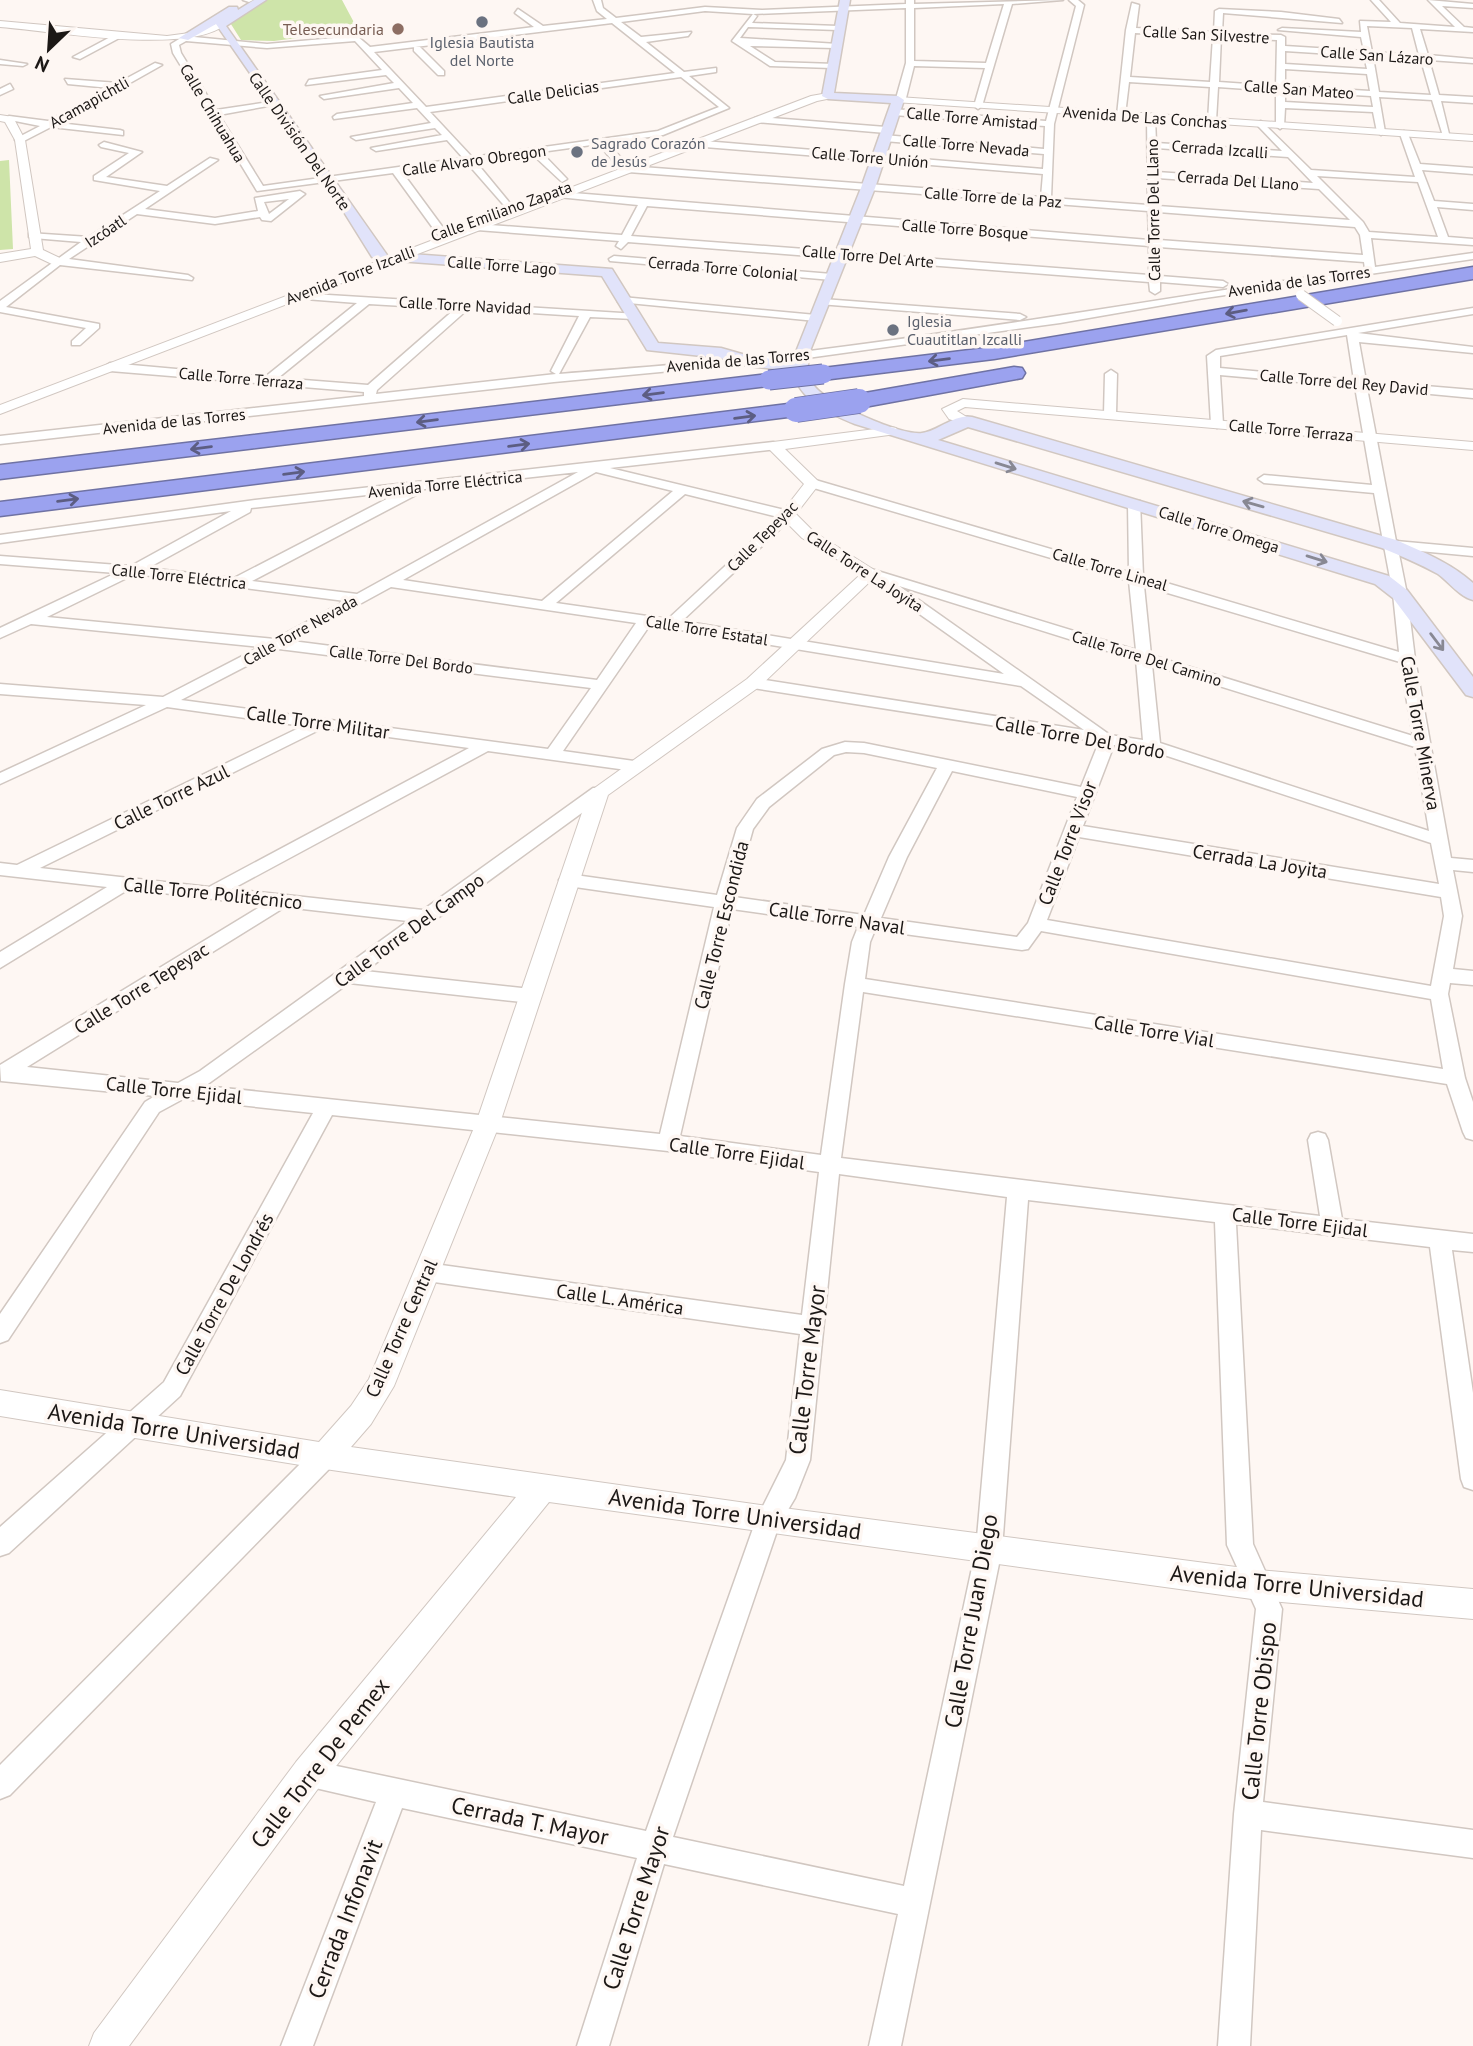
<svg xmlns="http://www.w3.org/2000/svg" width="1473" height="2046" font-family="'PT Sans',sans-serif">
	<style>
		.green { fill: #cee4a9 }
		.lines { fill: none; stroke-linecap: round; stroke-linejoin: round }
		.minor-casing { stroke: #d1c7c1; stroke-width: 3 }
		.tertiary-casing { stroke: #d1c7c1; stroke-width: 2 }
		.secondary-casing { stroke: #d1c7c1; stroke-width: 3 }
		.motorway-casing { stroke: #6f72a3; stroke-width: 3 }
		.minor { fill: #fff; fill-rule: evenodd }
		.tertiary { fill: #fff; fill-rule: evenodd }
		.secondary { fill: #e1e3fa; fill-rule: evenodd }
		.motorway { fill: #9ba2ef; fill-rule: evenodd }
		.minor-bridge-casing { stroke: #d1c7c1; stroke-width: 12; stroke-linecap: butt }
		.motorway-bridge-far1-casing { stroke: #6f72a3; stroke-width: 21; stroke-linecap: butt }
		.motorway-bridge-casing { stroke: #6f72a3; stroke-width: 26; stroke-linecap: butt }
		.minor-bridge { stroke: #fff; stroke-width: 10 }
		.motorway-bridge-far1 { stroke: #9ba2ef; stroke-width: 19 }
		.motorway-bridge { stroke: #9ba2ef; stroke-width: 24 }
		.oneway { stroke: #5c5d82 }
		.oneway2 { stroke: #888893 }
		.worship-dot { fill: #6b7280; stroke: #fef7f3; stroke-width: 2.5 }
		.education-dot { fill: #8d6e63; stroke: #fef7f3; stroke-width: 2.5 }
		.labels { text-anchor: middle; stroke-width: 7; stroke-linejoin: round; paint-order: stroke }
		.far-education-label { font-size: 16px; fill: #785e54; stroke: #fef7f3; text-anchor: end }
		.far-street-label { font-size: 16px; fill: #1c1816; stroke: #fef7f3 }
		.far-worship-label { font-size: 16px; fill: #5b616d; stroke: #fef7f3; text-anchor: start }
		.street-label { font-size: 19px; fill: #1c1816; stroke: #fef7f3 }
		.near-street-label { font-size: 23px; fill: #1c1816; stroke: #fef7f3 }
	</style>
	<rect width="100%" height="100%" fill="#fef7f3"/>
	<path class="green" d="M265 0H342L358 30 274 41 241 40 229 21Z
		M9 160 13 249 0 250V161Z"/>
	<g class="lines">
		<g class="minor-casing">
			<path id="minor" d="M243 0H253L249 2Z
				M593 0H601L603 8 616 18 705 7 762 10 906 4V0H914V4L1063 0 1012 4 982 106 978 109 974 106 985 68 914 66 906 98 895 102 906 63V8L753 14 757 16 752 23 838 26 842 28 838 30 748 27 740 38 838 44 835 48 750 46 775 62 835 64 832 68 770 66 732 41 753 14 705 11 621 22 641 37 691 32 688 36 646 42 684 72 716 68V72L689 76 729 108 663 135 607 143 629 166 1041 197 1043 174 692 146 687 143 692 140 1043 169 1044 154 884 141 879 138 884 135 1044 149 1045 126 893 115 889 112 893 109 1046 121 1076 6 1069 0H1078L1084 5 1054 124 1051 198 1148 205 1147 117 1151 114 1155 117 1156 143 1282 151 1258 126V122L1261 121 1311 170 1415 177 1400 134 1404 131 1408 134 1420 164 1473 168V174L1422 170 1434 201 1473 204V210L1437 207 1448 237 1473 239V245L1371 238 1375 267 1473 253V259L1198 299 1060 323 800 359 554 382 0 444V436L364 396V392L110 371 104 367 110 363 265 377 357 303 292 298 291 296 296 293 638 314 640 316 634 319 590 317 559 374C640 367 722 362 802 352 990 329 1177 296 1365 269L1364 262 1159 247 1160 276 1223 281 1228 284 1223 287 1160 282V291L1155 294 1150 291 1149 282 628 242 621 249 616 246 619 241 477 230 472 227 477 224 622 235 638 205 558 197V193L561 192 1149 240 1148 211 628 172 619 169 599 144 541 152 567 179 562 182 532 154 476 162 514 208 509 211 467 163 402 172 447 233 442 236 438 235 393 173 257 191 173 53 171 44 184 36 267 44 357 36 370 47 534 27 515 13 518 9 543 26 607 19 597 11ZM1004 4 986 63 914 61V8ZM612 23 675 73 426 107 374 52ZM186 41 267 48 355 41 382 70 309 80 306 85 386 75 394 83 320 96 324 99 399 88 413 103 337 114 333 117 334 119 417 108 431 123 351 137 356 140 435 128 442 135 371 148 376 151 447 140 463 158 263 186 219 115 279 104 275 101 216 110 181 53 179 45ZM681 77 719 107 658 131 472 157 430 112ZM1156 148 1288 157 1313 183 1157 172ZM1317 176 1418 182 1438 237 1369 232 1363 222ZM1157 178 1319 189 1350 220 1158 206ZM647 206 1149 246V275L631 236ZM1158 212 1355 227 1360 235 1363 255 1159 240ZM369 304 455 309 368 385 278 378ZM468 309 579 316 551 371 556 374 376 394 377 390Z
				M1371 0H1379L1400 23 1455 27 1428 0 1473 4V8L1442 6 1464 27 1473 28V32L1420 29 1428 55 1473 59V63L1429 60 1439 95 1473 97V103L1441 101 1450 138 1443 136 1432 100 1379 97 1385 132 1381 135 1377 132 1373 112 1285 108 1284 126 1280 129 1276 126V91L1218 87 1216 121 1212 124 1208 121 1210 87 1129 82 1125 115 1121 118 1117 115 1126 30 1132 3 1139 5 1136 28 1214 32 1215 11 1219 9 1281 12 1339 19 1342 23 1223 13 1222 33 1281 35 1285 37V46L1364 51 1361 37 1278 30 1282 28 1361 32 1360 21 1391 22ZM1367 26 1412 28 1419 55 1372 52ZM1135 33 1213 37 1210 82 1130 77ZM1221 37 1277 40 1276 86 1219 82ZM1285 51 1364 56 1367 69 1285 64ZM1373 57 1421 60 1431 95 1379 92ZM1285 69 1367 74 1370 91 1285 86ZM1285 91 1371 96 1373 107 1285 102Z
				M116 34 123 36 80 59 73 57Z
				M414 47H420L444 71V75H438L414 51Z
				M0 60 27 64 23 66 0 64Z
				M155 63 162 65 59 123 120 130 123 131V135L51 127 20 143 15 140 17 138 40 126 5 119 9 116 48 121 110 88 68 84 65 79 118 83Z
				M10 84 13 89 0 95V89Z
				M758 117 886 127 890 130 886 133 755 122V118Z
				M104 142 142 152 106 177 167 186 210 158 218 160 145 209 215 218 258 211 255 198 300 191 305 194 271 221 262 220 260 217 215 224 137 214 69 259 188 275 193 278 192 280 60 265 6 307 99 324V328L80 345H72V341L86 328 0 312V301L81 242 33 238 29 237V233L89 237 160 191 94 180V176L129 153 101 147 99 145ZM289 199 269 214 264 202Z
				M614 256 832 274 837 277 832 280 610 261 609 259Z
				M622 297 816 315 822 318 816 321 618 302V298Z
				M823 299 1020 314 1026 317 1020 320 819 304 818 302Z
				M1473 308V314L1358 333 1473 347V353L1359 342 1366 381 1473 390V398L1367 388 1396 541 1473 548V556L1398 549 1407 594 1415 659 1451 858 1473 860V872L1453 870 1462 916 1453 969 1473 971V985L1450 983 1448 994 1465 1078 1473 1102V1140L1466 1138 1463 1132 1447 1084 863 992 841 1158 1320 1216 1308 1140 1311 1134 1318 1132 1325 1134 1328 1140 1342 1219 1473 1234V1252L1452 1250 1473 1393V1490L1464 1487 1461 1479 1430 1247 1236 1224 1253 1544 1282 1609 1263 1802 1473 1830V1858L1261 1830 1250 2046H1218L1234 1814 1256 1609 1227 1545 1215 1222 1028 1200 1002 1549 901 2046H869L898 1914 664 1864 609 2046H577L637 1858 402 1808 313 2046H281L376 1802 298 1784 294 1774 298 1764 308 1760 646 1831 756 1520 786 1460 800 1334 427 1281 419 1279 416 1272 419 1265 427 1263 802 1315 819 1172 668 1151 332 1115 180 1396 9 1553 0 1556V1527L164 1382 313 1113 183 1099 159 1112 8 1340 0 1343V1314L145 1102 155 1096 1 1081 0 1065 263 905 129 889 0 968V952L107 887 0 875V863L17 865 303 726 167 707 0 784V773L146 705 0 694V684L163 697 260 647 31 624 0 638V628L116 573 0 564V556L131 566 231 511 0 543V535L255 500 773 442 777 443V449L610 468 793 512 795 515 682 621 1004 674 880 586V580L864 573 871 569 1136 650 1129 581 807 486 805 483 812 479 1129 572 1128 504 1130 501H1140L1143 576 1399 652 1393 594 1374 493 1264 483 1258 479 1264 475 1372 485 1355 387 1220 375 1223 424 1217 428 1211 424 1207 356 1216 350ZM1347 335 1354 380 1220 368V356ZM578 472 357 594 252 581 416 495V490ZM596 472 673 491 542 601 403 580ZM402 491 234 578 148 568 250 512 251 508ZM685 494 778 517 668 619 556 603ZM135 574 345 601 275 639 47 617ZM899 586 1136 660 1143 740 1110 735ZM1144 586 1400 662 1413 736 1151 655ZM391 587 636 623 597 680 292 641ZM650 625 1021 686 1084 730 753 678 745 683 753 688 1099 742 1081 787 864 743 845 742 822 749 757 799 737 828 717 895 568 874 562 876 559 880 562 884 568 886 714 907 660 1134 205 1086 349 983 531 1003 538 1001 540 996 538 991 531 989 365 971 605 796 607 792 605 788H593L423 910 232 889 488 751 634 771 640 770 642 766 640 762 634 761 563 751ZM279 649 591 688 548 749 181 700ZM1152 665 1415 747 1429 831 1160 743ZM323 728 469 748 209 887 40 868ZM1114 745 1149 750 1431 843 1439 884 1083 826ZM846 752 864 753 937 768 889 857 864 915 734 897 753 829 769 807 834 755ZM952 771 1077 797 1028 923 1017 937 881 918 907 857ZM1079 837 1441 897 1444 916 1431 986 1047 920ZM285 907 408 921 200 1071 178 1083 27 1067ZM732 909 858 927 852 942 845 984 821 1155 680 1136ZM875 930 1022 950 1028 949 1041 931 1431 999 1443 1069 865 979 870 942ZM839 1174 1007 1197 976 1549 904 1886 673 1837 779 1525 795 1498 810 1460Z
				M1111 370 1117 374 1116 414 1110 418 1104 414 1105 374Z
				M325 1445 334 1448 337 1456 334 1464 10 1795 0 1799V1765L316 1448Z"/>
		</g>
		<g class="tertiary-casing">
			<path id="tertiary" d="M0 21 167 36 197 32 220 22 225 25C186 55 51 31 0 27Z
				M828 93 833 96 832 98 817 101 0 414V405L811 96Z
				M898 97 1473 135V141L894 102V98Z
				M0 115 13 117 25 140 43 250 62 259V265H54L35 256 0 262V254L31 249 15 140 5 122 0 121Z
				M963 399 1473 442V450L965 407 957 411 973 421 966 425 949 419 942 409Z
				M891 427 896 428 898 431 896 434 785 449 820 483 796 514 814 532 879 573 759 687 608 795 500 1123 394 1386 371 1424 351 1447 768 1506 1259 1570 1473 1589V1619L1259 1600 549 1502 320 1786 129 2046H89L94 2033 296 1762 516 1497 325 1469 0 1416V1390L319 1442 351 1406 369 1379 476 1123 589 792 747 679 861 574 802 538 782 518 780 515 804 484 766 446 773 442Z"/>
		</g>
		<g class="secondary-casing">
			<path id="secondary" d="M254 0H266L226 26 387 255 385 258 372 257 324 180 216 24 188 40 179 38 229 7H237L238 10Z
				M840 0H850L834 93 898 96 904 100 875 188 808 356C808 367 807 377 815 387 828 403 901 436 922 433 938 431 956 413 972 417L1396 540C1423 552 1451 563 1473 583V600C1460 597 1449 582 1438 574 1420 564 1401 556 1382 548L968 427 938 440 1389 576 1407 590 1473 677V697L1466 695 1393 598 1375 584 855 424C827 413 801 401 792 371L748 366 720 358 647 350 602 276 398 261 391 257 398 253 612 269 658 343 721 348 749 356 792 362 861 188 891 103 828 99 822 96Z"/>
		</g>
		<g class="motorway-casing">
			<path id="motorway" d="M1473 267V279L994 359 823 380 815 379 812 374 815 369 823 368 994 347Z
				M1014 367 1022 368 1025 373 1022 378 859 408 851 406 848 401 851 396 859 394Z
				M769 374 777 375 780 380 777 385 0 479V465Z
				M796 403 804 405 807 410 804 415 0 516V502Z"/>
		</g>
		<use href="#minor" class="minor"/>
		<use href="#tertiary" class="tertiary"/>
		<use href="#secondary" class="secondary"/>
		<use href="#motorway" class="motorway"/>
		<g class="minor-bridge-casing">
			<path id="minor-bridge" d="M1301 295 1337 321"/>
		</g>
		<g class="motorway-bridge-far1-casing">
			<path id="motorway-bridge-far1" d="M769 380 823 374"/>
		</g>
		<g class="motorway-bridge-casing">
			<path id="motorway-bridge" d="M796 410 859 401"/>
		</g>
		<use href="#minor-bridge" class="minor-bridge"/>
		<use href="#motorway-bridge-far1" class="motorway-bridge-far1"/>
		<use href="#motorway-bridge" class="motorway-bridge"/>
	</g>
	<defs><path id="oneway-shaft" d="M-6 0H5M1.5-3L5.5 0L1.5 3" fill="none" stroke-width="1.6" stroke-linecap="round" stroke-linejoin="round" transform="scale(1.75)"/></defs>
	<g class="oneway">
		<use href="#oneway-shaft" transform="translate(1236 312) rotate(170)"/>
		<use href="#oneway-shaft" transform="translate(939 360) rotate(173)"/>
		<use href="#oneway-shaft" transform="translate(653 394) rotate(173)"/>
		<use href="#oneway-shaft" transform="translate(745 417) rotate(-7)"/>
		<use href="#oneway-shaft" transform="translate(427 421) rotate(173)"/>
		<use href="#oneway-shaft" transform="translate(519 445) rotate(-7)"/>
		<use href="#oneway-shaft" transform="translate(201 448) rotate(173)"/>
		<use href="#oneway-shaft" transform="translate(294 473) rotate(-7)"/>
		<use href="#oneway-shaft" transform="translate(68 500) rotate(-7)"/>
	</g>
	<g class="oneway2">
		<use href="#oneway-shaft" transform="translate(1006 466) rotate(17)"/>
		<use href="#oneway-shaft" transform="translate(1253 504) rotate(-164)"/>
		<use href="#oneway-shaft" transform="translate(1317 559) rotate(17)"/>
		<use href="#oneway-shaft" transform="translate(1437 642) rotate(53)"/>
	</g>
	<g class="worship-dot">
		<circle cx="482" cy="22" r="7"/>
		<circle cx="577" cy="152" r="7"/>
		<circle cx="893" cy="330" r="7"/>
	</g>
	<circle class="education-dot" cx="398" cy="29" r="7"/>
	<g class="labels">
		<g class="far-education-label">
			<text x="384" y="35">Telesecundaria</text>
		</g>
		<g class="far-street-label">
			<text transform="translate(1206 34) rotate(3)" y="6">Calle San Silvestre</text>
			<text transform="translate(1377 55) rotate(4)" y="6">Calle San Lázaro</text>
			<text transform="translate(1299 89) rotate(4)" y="6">Calle San Mateo</text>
			<text transform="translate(553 92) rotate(-8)" y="6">Calle Delicias</text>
			<text transform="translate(89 102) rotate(-29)" y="6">Acamapichtli</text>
			<text transform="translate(213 113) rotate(59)" y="6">Calle Chihuahua</text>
			<text transform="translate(1145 117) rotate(4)" y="6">Avenida De Las Conchas</text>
			<text transform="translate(972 118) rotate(5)" y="6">Calle Torre Amistad</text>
			<text transform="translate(300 141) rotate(55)" y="6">Calle División Del Norte</text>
			<text transform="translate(966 145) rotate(5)" y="6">Calle Torre Nevada</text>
			<text transform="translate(1220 149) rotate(4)" y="6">Cerrada Izcalli</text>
			<text transform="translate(870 157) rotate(5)" y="6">Calle Torre Unión</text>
			<text transform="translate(474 160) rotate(-8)" y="6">Calle Alvaro Obregon</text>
			<text transform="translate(1238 180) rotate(4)" y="6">Cerrada Del Llano</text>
			<text transform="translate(993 197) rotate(4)" y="6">Calle Torre de la Paz</text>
			<text transform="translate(1153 210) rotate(-91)" y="6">Calle Torre Del Llano</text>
			<text transform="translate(501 211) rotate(-20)" y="6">Calle Emiliano Zapata</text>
			<text transform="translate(965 229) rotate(4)" y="6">Calle Torre Bosque</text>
			<text transform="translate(105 231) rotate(-34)" y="6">Izcóatl</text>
			<text transform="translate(868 256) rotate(5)" y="6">Calle Torre Del Arte</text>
			<text transform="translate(502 265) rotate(4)" y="6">Calle Torre Lago</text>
			<text transform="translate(723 268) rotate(5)" y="6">Cerrada Torre Colonial</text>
			<text transform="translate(350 275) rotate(-21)" y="6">Avenida Torre Izcalli</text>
			<text transform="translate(1299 281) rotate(-8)" y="6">Avenida de las Torres</text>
			<text transform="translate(465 305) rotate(3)" y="6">Calle Torre Navidad</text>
			<text transform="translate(738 360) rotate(-5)" y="6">Avenida de las Torres</text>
			<text transform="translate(241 378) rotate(5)" y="6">Calle Torre Terraza</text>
			<text transform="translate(1344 382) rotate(5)" y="6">Calle Torre del Rey David</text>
			<text transform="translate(174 421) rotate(-6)" y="6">Avenida de las Torres</text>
			<text transform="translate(1291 430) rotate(5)" y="6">Calle Torre Terraza</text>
			<text transform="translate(445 484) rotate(-6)" y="6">Avenida Torre Eléctrica</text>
			<text transform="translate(1219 529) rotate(17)" y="6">Calle Torre Omega</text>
			<text transform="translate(762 536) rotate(-45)" y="6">Calle Tepeyac</text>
			<text transform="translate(1110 569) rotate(16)" y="6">Calle Torre Lineal</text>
			<text transform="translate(865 571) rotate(33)" y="6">Calle Torre La Joyita</text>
			<text transform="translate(179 576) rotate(6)" y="6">Calle Torre Eléctrica</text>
			<text transform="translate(300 630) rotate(-29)" y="6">Calle Torre Nevada</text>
			<text transform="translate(707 630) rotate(9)" y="6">Calle Torre Estatal</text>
			<text transform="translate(1147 658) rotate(17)" y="6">Calle Torre Del Camino</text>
			<text transform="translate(401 659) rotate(7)" y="6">Calle Torre Del Bordo</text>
		</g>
		<g class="far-worship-label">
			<text x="482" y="48" text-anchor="middle">Iglesia Bautista<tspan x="482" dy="18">del Norte</tspan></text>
			<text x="591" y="149">Sagrado Corazón<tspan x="591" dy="18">de Jesús</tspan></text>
			<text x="907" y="327">Iglesia<tspan x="907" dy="18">Cuautitlan Izcalli</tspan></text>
		</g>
		<g class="street-label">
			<text transform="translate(318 722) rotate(8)" y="7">Calle Torre Militar</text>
			<text transform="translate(1421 733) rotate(80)" y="7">Calle Torre Minerva</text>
			<text transform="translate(1080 737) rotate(10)" y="7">Calle Torre Del Bordo</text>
			<text transform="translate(171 797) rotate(-26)" y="7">Calle Torre Azul</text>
			<text transform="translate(1067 843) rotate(-69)" y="7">Calle Torre Visor</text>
			<text transform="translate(1260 861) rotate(9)" y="7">Cerrada La Joyita</text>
			<text transform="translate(213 893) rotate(6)" y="7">Calle Torre Politécnico</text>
			<text transform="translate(837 918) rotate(8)" y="7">Calle Torre Naval</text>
			<text transform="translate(721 925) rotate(-76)" y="7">Calle Torre Escondida</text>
			<text transform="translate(409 930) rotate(-36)" y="7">Calle Torre Del Campo</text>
			<text transform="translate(141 988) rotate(-32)" y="7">Calle Torre Tepeyac</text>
			<text transform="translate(1154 1031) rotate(9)" y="7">Calle Torre Vial</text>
			<text transform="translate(174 1090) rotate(6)" y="7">Calle Torre Ejidal</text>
			<text transform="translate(737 1153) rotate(8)" y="7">Calle Torre Ejidal</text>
			<text transform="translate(1300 1222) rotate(7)" y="7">Calle Torre Ejidal</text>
			<text transform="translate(224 1294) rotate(-61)" y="7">Calle Torre De Londrés</text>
			<text transform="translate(620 1299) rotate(8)" y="7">Calle L. América</text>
			<text transform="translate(401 1328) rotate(-66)" y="7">Calle Torre Central</text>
		</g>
		<g class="near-street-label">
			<text transform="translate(807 1370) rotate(-83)" y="8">Calle Torre Mayor</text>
			<text transform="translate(174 1431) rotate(9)" y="8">Avenida Torre Universidad</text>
			<text transform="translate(735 1514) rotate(8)" y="8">Avenida Torre Universidad</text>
			<text transform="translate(1297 1586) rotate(6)" y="8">Avenida Torre Universidad</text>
			<text transform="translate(971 1621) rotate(-80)" y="8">Calle Torre Juan Diego</text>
			<text transform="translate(1259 1711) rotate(-84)" y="8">Calle Torre Obispo</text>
			<text transform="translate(320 1763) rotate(-52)" y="8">Calle Torre De Pemex</text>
			<text transform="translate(530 1821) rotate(12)" y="8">Cerrada T. Mayor</text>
			<text transform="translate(636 1908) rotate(-72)" y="8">Calle Torre Mayor</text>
			<text transform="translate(345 1919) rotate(-69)" y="8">Cerrada Infonavit</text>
		</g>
	</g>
	<g transform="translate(49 49) rotate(205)" stroke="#fef7f3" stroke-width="5" paint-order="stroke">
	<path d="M0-5L12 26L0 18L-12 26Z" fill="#1c1816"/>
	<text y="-10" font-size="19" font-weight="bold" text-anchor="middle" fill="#1c1816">N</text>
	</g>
</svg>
